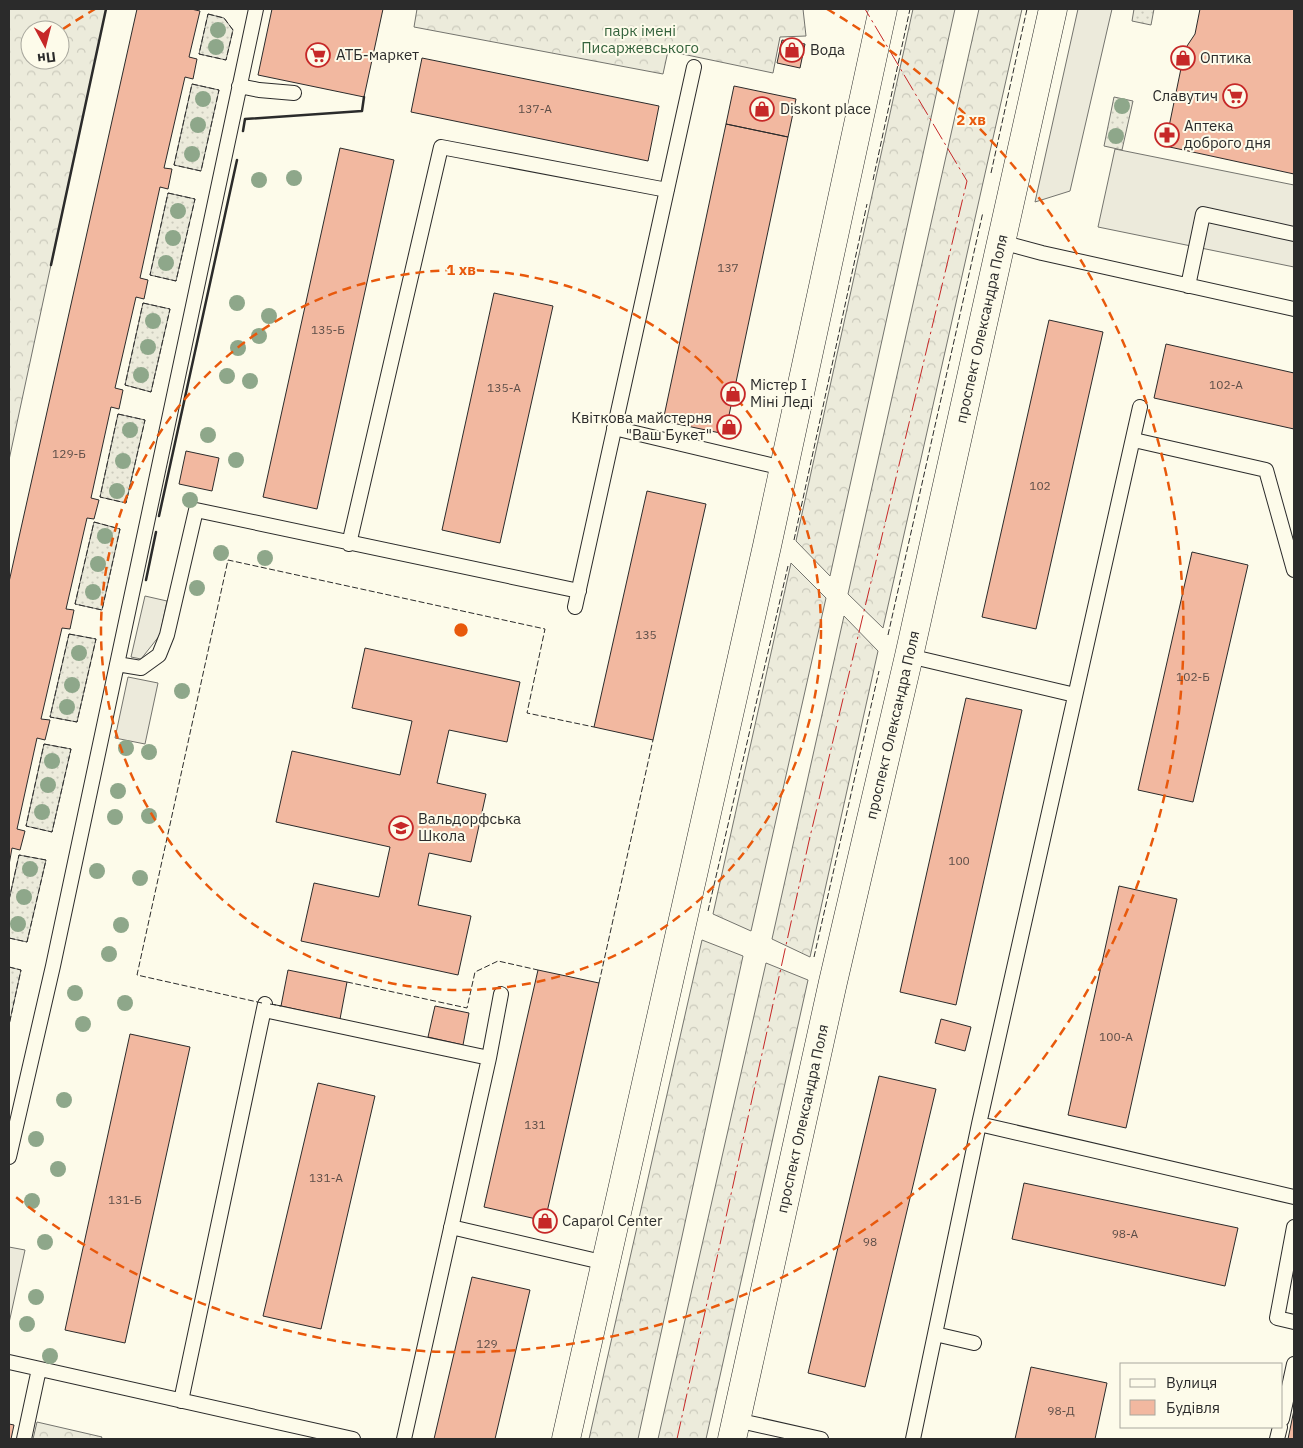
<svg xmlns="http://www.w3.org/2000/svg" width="1303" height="1448" font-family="'IBM Plex Sans',sans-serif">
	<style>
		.grass { fill: url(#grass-dots); stroke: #74746e }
		.forest { fill: url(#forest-crowns); stroke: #74746e; fill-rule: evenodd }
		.parking { fill: #eceadb; stroke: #74746e }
		.building { fill: #f2b8a0; stroke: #2b2b2b }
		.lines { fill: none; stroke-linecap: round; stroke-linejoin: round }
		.lane-casing { stroke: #2b2b2b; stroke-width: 16 }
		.primary-casing { stroke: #2b2b2b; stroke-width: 29 }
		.lane { stroke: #fdfbea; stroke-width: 14 }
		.primary { stroke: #fdfbea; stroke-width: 28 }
		.fence { stroke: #2b2b2b; stroke-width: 1; stroke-dasharray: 6 2.5; stroke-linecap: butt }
		.wall { stroke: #2b2b2b; stroke-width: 2.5 }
		.power { stroke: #c62828; stroke-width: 1; stroke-dasharray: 18 4 2.5 4; stroke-linecap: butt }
		.tree { fill: #8ea78a }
		.ring { fill: none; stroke: #e8590c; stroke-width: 2.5; stroke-dasharray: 9 6 }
		.labels { text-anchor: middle; stroke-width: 4; stroke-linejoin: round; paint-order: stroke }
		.number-label { font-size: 12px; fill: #5d4e48 }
		.park-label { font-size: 15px; fill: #34623c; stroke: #fdfbea }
		.poi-label { font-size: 15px; fill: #2b2b2b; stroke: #fdfbea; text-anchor: start }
		.street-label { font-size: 15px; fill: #2b2b2b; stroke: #fdfbea }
		.centre { fill: #e8590c; stroke: #fdfbea; stroke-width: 2.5 }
		.ring-label { font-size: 15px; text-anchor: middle; font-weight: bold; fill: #e8590c; stroke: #fdfbea; stroke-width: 4; stroke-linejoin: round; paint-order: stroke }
	</style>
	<defs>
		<pattern id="grass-dots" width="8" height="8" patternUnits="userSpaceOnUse" patternTransform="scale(1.25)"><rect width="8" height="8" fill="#ecebdb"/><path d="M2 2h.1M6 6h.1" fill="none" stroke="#cbcabc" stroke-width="1.8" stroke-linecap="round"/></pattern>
		<pattern id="forest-crowns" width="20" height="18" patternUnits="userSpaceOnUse" patternTransform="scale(1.25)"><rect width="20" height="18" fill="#ecebdb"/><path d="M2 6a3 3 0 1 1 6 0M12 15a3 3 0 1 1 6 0" fill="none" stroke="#cbcabc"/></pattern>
	</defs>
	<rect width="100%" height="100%" fill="#fdfbea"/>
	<path class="grass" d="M1134 9H1154L1151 25 1132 21Z
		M208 14 224 18 233 30 226 60 199 54Z
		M192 84 219 90 201 171 174 165Z
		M1114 97 1133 101 1122 150 1104 146Z
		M168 193 195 199 176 281 150 275Z
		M143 303 170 309 151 392 125 385Z
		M118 414 145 420 126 503 100 497Z
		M94 522 120 529 102 610 75 604Z
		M69 634 96 639 77 722 50 717Z
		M44 744 71 749 52 832 26 826Z
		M19 855 46 860 27 942 9 938V900Z
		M9 967 21 970 9 1025Z"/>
	<path class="forest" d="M9 9H106L9 460ZM30 30H60V60H30Z
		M417 9H803L806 36 780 37 773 73 668 51 663 74 414 27Z
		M913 9H955L830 576 796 541Z
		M979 9H1022L883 628 848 594Z
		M791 563 826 598 751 931 713 914Z
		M844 616 878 651 810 957 772 939Z
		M702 940 743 956 638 1439H589Z
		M766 963 808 980 706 1439H658Z
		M37 1422 102 1437 101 1439H33Z"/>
	<path class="parking" d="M1078 9H1112L1070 191 1035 202Z
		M1115 149 1294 185V267L1098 227Z
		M145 596 167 601 160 635 141 659 131 657Z
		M128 677 158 683 145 744 115 738Z
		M9 1247 25 1250 9 1323Z"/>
	<path class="building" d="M137 9H191L200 11 189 57 197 59 193 79 185 77 164 168 172 169 168 189 160 187 140 278 148 280 144 299 136 297 115 388 123 390 119 409 111 407 91 498 99 500 94 519 87 518 66 609 74 610 70 629 62 628 41 719 50 720 45 740 37 738 17 829 25 831 20 850 12 848 9 865V582Z
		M272 9H383L364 97 258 75Z
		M1200 9H1294V174L1165 146 1185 49 1195 34Z
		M782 40 805 44 800 68 777 63Z
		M422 58 659 106 648 161 411 112Z
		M734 86 796 99 788 137 726 124Z
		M726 124 788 137 725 434 663 421Z
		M340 148 394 160 317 509 263 497Z
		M494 293 553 306 500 543 442 530Z
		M1049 320 1103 332 1036 629 982 617Z
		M1166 344 1294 373V429L1154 398Z
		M186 451 219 458 212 491 179 484Z
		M647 491 706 504 653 740 594 727Z
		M1192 552 1248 565 1193 802 1138 790Z
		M365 648 520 682 507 742 449 730 437 783 486 794 471 862 429 853 418 905 471 916 458 975 301 941 314 883 379 897 390 847 276 822 292 751 400 775 412 721 352 708Z
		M966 698 1022 710 956 1005 900 992Z
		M1119 886 1177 899 1126 1128 1068 1115Z
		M288 970 347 982 340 1019 281 1006Z
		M538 970 599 983 545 1221 484 1207Z
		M435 1006 469 1013 463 1045 428 1037Z
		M941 1019 971 1027 965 1051 935 1043Z
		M130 1034 190 1047 125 1343 65 1330Z
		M879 1076 936 1089 865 1387 808 1373Z
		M318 1083 375 1096 321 1329 263 1316Z
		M1024 1183 1238 1228 1225 1286 1012 1239Z
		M472 1277 530 1290 495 1439H434Z
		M1031 1367 1107 1383 1095 1439H1015Z
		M1294 1410V1439H1288Z
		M9 1424 14 1425 11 1439H9Z"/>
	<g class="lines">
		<g class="lane-casing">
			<path id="lane" d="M239 86 259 90 294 93
				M1001 242 1042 253 1294 309
				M1188 286 1203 214 1294 234
				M614 428 783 468
				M1134 440 1266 470 1294 570
				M349 544 441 147 667 190
				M575 607 694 67
				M909 656 1075 695
				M117 664 141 668 159 655 167 635 196 510 579 591
				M264 1010 489 1058
				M979 1124 1294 1197
				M9 1157 53 966 256 9
				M451 1227 606 1263
				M1294 1227 1277 1318 1294 1322
				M935 1334 974 1343
				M9 1362 353 1439
				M181 1401 265 1004
				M1282 1419 1294 1364
				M736 1420 821 1439
				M24 1439 39 1369
				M404 1439 489 1058 501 994
				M913 1439 979 1124 1140 407
				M1277 1439 1280 1427"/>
		</g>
		<g class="primary-casing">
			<g id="primary">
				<path d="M566 1439 767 546 883 9"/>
				<path id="s1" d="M732 1439 833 982 909 656 1053 9"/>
			</g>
		</g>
		<use href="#lane" class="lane"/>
		<use href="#primary" class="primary"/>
		<path class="fence" d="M208 14 224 18 233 30 226 60 199 54Z
			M192 84 219 90 201 171 174 165Z
			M991 173 1027 9
			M873 180 910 9
			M168 193 195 199 176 281 150 275Z
			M143 303 170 309 151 392 125 385Z
			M118 414 145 420 126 503 100 497Z
			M94 522 120 529 102 610 75 604Z
			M794 540 867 204
			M69 634 96 639 77 722 50 717Z
			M888 635 983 212
			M44 744 71 749 52 832 26 826Z
			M9 900 19 855 46 860 27 942 9 938
			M708 911 788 566
			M814 957 879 671
			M9 967 21 970 9 1025
			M347 982 467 1008 475 972 498 961 538 970
			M599 983 653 740
			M262 1003 137 975 228 560 545 629 527 713 594 727
			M270 1004 281 1006"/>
		<path class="wall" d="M243 131 245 119 362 111 364 97
			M51 265 106 9
			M159 516 237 160
			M146 580 156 532"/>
		<path class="power" d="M677 1439 809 841 967 181 865 9"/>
	</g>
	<g class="tree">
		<circle cx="218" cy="30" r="8"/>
		<circle cx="216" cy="47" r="8"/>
		<circle cx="203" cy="99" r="8"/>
		<circle cx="1122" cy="106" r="8"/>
		<circle cx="198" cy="125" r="8"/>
		<circle cx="1116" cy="136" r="8"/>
		<circle cx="192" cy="154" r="8"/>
		<circle cx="294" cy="178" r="8"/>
		<circle cx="259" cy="180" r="8"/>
		<circle cx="178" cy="211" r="8"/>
		<circle cx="173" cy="238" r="8"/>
		<circle cx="166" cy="263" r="8"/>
		<circle cx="237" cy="303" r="8"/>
		<circle cx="269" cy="316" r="8"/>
		<circle cx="153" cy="321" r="8"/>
		<circle cx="259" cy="336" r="8"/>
		<circle cx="148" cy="347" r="8"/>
		<circle cx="238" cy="348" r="8"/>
		<circle cx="141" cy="375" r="8"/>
		<circle cx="227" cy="376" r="8"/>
		<circle cx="250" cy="381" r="8"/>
		<circle cx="130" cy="430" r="8"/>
		<circle cx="208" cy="435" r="8"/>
		<circle cx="236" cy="460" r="8"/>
		<circle cx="123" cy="461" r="8"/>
		<circle cx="117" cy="491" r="8"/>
		<circle cx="190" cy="500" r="8"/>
		<circle cx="105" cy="536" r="8"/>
		<circle cx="221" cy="553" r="8"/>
		<circle cx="265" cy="558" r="8"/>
		<circle cx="98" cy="564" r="8"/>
		<circle cx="197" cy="588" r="8"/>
		<circle cx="93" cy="592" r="8"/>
		<circle cx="79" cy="653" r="8"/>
		<circle cx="72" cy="685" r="8"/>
		<circle cx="182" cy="691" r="8"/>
		<circle cx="67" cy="707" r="8"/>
		<circle cx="126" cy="748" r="8"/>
		<circle cx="149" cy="752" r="8"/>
		<circle cx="52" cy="761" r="8"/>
		<circle cx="48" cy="785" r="8"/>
		<circle cx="118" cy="791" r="8"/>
		<circle cx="42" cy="812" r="8"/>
		<circle cx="149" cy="816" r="8"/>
		<circle cx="115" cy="817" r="8"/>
		<circle cx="30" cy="869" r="8"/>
		<circle cx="97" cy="871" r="8"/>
		<circle cx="140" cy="878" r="8"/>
		<circle cx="24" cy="897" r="8"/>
		<circle cx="18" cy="924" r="8"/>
		<circle cx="121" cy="925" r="8"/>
		<circle cx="109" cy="954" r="8"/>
		<circle cx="75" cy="993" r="8"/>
		<circle cx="125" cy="1003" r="8"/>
		<circle cx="83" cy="1024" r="8"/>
		<circle cx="64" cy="1100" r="8"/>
		<circle cx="36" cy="1139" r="8"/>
		<circle cx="58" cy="1169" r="8"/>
		<circle cx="32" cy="1201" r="8"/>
		<circle cx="45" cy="1242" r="8"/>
		<circle cx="36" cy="1297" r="8"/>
		<circle cx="27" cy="1324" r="8"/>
		<circle cx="50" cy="1356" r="8"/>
	</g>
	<g class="ring">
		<circle cx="461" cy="630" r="360"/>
		<path d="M63 29A721 721 0 0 1 95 9M827 9A721 721 0 1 1 12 1194"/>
	</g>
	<defs>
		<g id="shop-ring" transform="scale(1.25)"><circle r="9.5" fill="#fdfbea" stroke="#c62828" stroke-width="1.5"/><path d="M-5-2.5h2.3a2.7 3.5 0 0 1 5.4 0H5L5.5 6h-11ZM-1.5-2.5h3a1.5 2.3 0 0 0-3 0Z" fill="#c62828"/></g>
		<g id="supermarket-ring" transform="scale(1.25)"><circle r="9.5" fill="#fdfbea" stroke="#c62828" stroke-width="1.5"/><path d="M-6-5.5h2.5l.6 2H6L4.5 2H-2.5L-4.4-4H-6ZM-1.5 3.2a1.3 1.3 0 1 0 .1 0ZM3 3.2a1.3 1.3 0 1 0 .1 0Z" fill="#c62828"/></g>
		<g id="pharmacy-ring" transform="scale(1.25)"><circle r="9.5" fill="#fdfbea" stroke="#c62828" stroke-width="1.5"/><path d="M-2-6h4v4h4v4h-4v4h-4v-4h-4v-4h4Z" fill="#c62828"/></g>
		<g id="school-ring" transform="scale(1.25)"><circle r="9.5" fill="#fdfbea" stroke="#c62828" stroke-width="1.5"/><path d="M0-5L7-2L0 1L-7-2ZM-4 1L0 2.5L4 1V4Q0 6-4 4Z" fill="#c62828"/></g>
	</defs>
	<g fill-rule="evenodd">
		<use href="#shop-ring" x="792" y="50"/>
		<use href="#supermarket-ring" x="318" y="55"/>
		<use href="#shop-ring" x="1183" y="58"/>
		<use href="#supermarket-ring" x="1235" y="96"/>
		<use href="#shop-ring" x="762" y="109"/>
		<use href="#pharmacy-ring" x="1167" y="135"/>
		<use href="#shop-ring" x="733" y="394"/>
		<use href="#shop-ring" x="729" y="427"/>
		<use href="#school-ring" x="401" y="828"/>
		<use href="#shop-ring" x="545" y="1221"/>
	</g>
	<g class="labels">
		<g class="number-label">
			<text x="535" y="113">137-А</text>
			<text x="728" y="272">137</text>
			<text x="328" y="334">135-Б</text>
			<text x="1226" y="389">102-А</text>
			<text x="504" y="392">135-А</text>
			<text x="69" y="458">129-Б</text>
			<text x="1040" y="490">102</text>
			<text x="646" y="639">135</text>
			<text x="1193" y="681">102-Б</text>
			<text x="959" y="865">100</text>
			<text x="1116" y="1041">100-А</text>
			<text x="535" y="1129">131</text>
			<text x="326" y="1182">131-А</text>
			<text x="125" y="1204">131-Б</text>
			<text x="1125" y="1238">98-А</text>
			<text x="870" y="1246">98</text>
			<text x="487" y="1348">129</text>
			<text x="1061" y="1415">98-Д</text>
		</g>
		<g class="park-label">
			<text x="640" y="36">парк імені<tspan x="640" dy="17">Писаржевського</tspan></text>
		</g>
		<g class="poi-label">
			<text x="810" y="55">Вода</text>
			<text x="336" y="60">АТБ-маркет</text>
			<text x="1200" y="63">Оптика</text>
			<text x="1218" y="101" text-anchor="end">Славутич</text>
			<text x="780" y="114">Diskont place</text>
			<text x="1184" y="131">Аптека<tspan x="1184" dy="17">доброго дня</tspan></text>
			<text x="750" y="390">Містер І<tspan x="750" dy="17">Міні Леді</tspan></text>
			<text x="712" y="423" text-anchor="end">Квіткова майстерня<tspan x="712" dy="17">"Ваш Букет"</tspan></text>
			<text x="418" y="824">Вальдорфська<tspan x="418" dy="17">Школа</tspan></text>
			<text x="562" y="1226">Caparol Center</text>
		</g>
		<g class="street-label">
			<text dy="5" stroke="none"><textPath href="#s1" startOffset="1138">проспект Олександра Поля</textPath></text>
			<text dy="5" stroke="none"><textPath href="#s1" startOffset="732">проспект Олександра Поля</textPath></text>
			<text dy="5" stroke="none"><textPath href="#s1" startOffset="328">проспект Олександра Поля</textPath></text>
		</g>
	</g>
	<circle cx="461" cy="630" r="8" class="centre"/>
	<g class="ring-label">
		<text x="971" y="125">2 хв</text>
		<text x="461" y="275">1 хв</text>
	</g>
	<rect width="1303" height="1448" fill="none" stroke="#2b2b2b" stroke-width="20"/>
	<rect x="1120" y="1363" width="162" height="65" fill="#fdfbea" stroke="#a9a89e"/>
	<rect x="1130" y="1379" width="25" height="8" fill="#fdfbea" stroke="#a9a89e"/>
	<text x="1166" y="1388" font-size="15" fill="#2b2b2b">Вулиця</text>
	<rect x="1130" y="1400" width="25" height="15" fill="#f2b8a0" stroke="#a9a89e"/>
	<text x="1166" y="1413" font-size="15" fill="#2b2b2b">Будівля</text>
	<g transform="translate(45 45) rotate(173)"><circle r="24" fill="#fdfbea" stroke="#a9a89e"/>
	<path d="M0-4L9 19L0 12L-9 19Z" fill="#c62828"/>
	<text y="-8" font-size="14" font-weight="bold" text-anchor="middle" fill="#2b2b2b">Пн</text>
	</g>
</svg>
